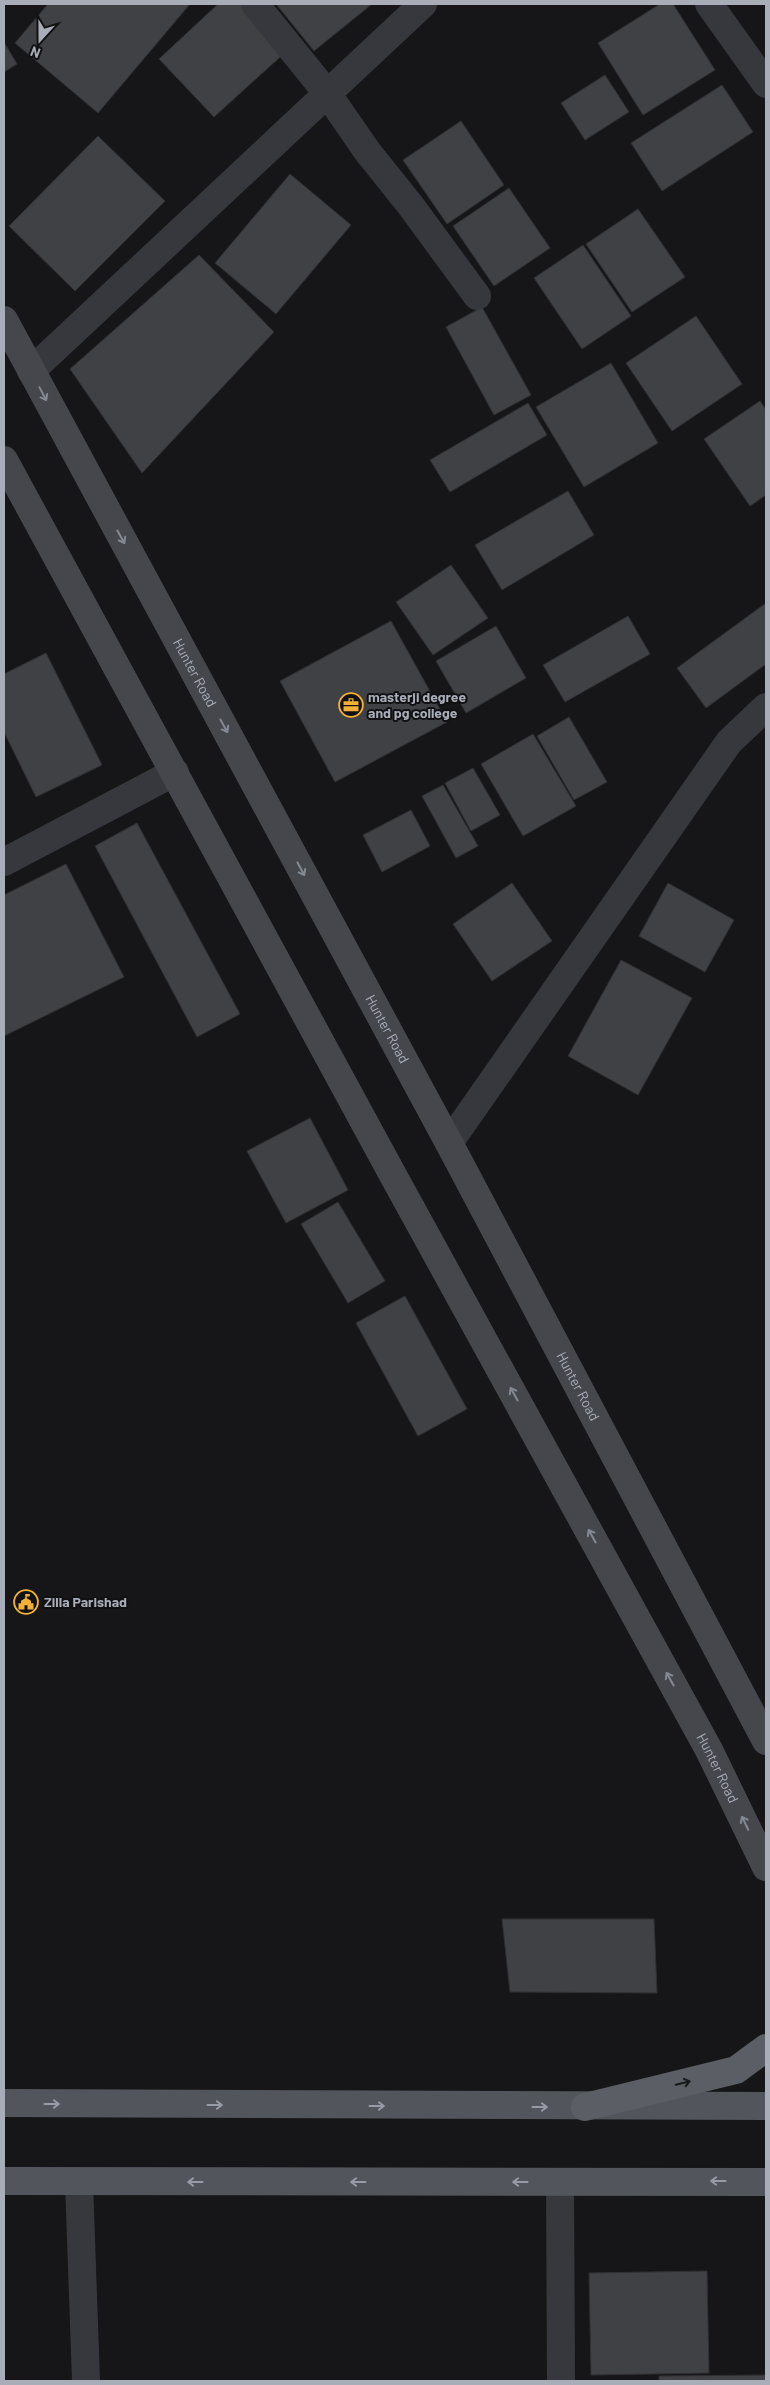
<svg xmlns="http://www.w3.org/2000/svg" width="770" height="2385" font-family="Barlow,sans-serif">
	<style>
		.building { fill: #404145; stroke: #303034 }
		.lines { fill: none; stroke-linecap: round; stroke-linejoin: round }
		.minor { stroke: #37383d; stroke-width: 28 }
		.secondary { stroke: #45474d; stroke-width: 28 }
		.primary { stroke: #53555c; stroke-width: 28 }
		.trunk { stroke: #5b5e65; stroke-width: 28 }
		.oneway { stroke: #858993 }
		.oneway2 { stroke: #18191b }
		.oneway3 { stroke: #979ba6 }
		.labels { text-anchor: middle; stroke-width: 4; stroke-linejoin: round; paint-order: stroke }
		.street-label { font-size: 14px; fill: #a8adb8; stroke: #111113 }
		.poi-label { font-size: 14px; font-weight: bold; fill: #a8adb8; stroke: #111113; text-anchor: start }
	</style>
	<rect width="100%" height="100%" fill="#161618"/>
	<path class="building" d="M48 4H190L98 113 15 43Z
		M218 4H249L290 48 214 117 159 59Z
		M276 4H372L314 51Z
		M660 4H673L715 70 643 115 598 43Z
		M4 42 17 64 4 72Z
		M605 75 629 112 585 140 561 103Z
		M722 85 753 132 662 191 631 143Z
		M461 121 504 185 447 224 403 160Z
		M98 136 165 201 75 291 9 226Z
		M290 174 351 225 276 314 215 263Z
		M509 188 550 248 494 286 453 226Z
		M638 209 685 277 632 312 586 244Z
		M583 245 631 316 582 349 534 278Z
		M199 255 274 332 142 473 70 369Z
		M482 307 531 395 494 415 446 327Z
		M696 316 742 384 672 431 626 363Z
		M611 363 658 443 584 487 536 407Z
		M760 401 766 410V495L750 506 704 439Z
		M528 403 547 435 450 492 430 460Z
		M568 491 594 535 502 590 475 545Z
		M451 565 488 618 433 655 396 602Z
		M766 603V664L706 708 677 668Z
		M628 616 650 654 565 702 543 665Z
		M391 621 447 722 335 782 280 681Z
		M496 626 526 678 466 713 436 661Z
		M46 653 102 765 36 797 4 732V674Z
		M569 717 607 782 574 800 537 736Z
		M533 734 576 806 523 836 481 764Z
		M473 768 500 815 471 831 445 783Z
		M443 785 478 846 456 858 422 796Z
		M411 810 430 846 382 872 363 835Z
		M137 823 240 1014 197 1037 95 846Z
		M66 864 124 977 4 1036V895Z
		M512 883 552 941 492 981 453 924Z
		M668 883 734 920 705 972 639 936Z
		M621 960 692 998 638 1095 568 1056Z
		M310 1118 348 1190 286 1223 247 1151Z
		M338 1202 385 1281 348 1303 301 1224Z
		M405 1296 467 1409 418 1436 356 1323Z
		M502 1919H654L657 1993 510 1992Z
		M707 2271 709 2373 591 2375 589 2273Z
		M766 2375V2381H659V2376Z"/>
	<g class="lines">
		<path class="minor" d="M255 4 327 93 367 151 411 206 477 296
			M709 4 766 84
			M31 371 423 4
			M4 862 175 772
			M449 1143 729 742 766 707
			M79 2182 86 2381
			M560 2182 561 2381"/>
		<g class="secondary">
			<path id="s1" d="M4 320 449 1143 766 1741"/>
			<path id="s2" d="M4 460 394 1177 709 1750 766 1867"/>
		</g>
		<path class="primary" d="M4 2103 766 2106
			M4 2181 766 2182"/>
		<path class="trunk" d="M585 2107 736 2070 766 2048"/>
	</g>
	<defs><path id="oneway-shaft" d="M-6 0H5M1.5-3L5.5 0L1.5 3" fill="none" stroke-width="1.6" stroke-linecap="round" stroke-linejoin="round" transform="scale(1.25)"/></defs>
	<g class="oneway">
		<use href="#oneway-shaft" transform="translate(43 394) rotate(62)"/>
		<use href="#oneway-shaft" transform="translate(121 537) rotate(61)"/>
		<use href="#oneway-shaft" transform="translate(224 726) rotate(61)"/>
		<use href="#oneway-shaft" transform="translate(301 869) rotate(62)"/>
		<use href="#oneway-shaft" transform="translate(514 1394) rotate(-119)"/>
		<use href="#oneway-shaft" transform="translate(592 1536) rotate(-119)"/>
		<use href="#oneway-shaft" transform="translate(670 1679) rotate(-119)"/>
		<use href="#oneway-shaft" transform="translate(745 1823) rotate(-116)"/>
	</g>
	<use class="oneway2" href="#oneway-shaft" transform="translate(683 2083) rotate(-14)"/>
	<g class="oneway3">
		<use href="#oneway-shaft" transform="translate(52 2104)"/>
		<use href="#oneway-shaft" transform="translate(215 2105)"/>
		<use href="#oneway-shaft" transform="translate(377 2106)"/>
		<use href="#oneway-shaft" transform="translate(540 2107)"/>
		<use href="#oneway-shaft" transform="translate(718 2181) rotate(180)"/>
		<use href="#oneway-shaft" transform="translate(195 2182) rotate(-180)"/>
		<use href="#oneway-shaft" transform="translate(358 2182) rotate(-180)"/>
		<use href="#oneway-shaft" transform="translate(520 2182) rotate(-180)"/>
	</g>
	<defs>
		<g id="office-ring" transform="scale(1.25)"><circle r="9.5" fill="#111113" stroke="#f2b134" stroke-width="1.5"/><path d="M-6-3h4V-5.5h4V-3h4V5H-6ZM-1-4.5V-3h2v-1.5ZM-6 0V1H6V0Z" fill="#f2b134"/></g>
		<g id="civic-ring" transform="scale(1.25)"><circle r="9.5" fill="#111113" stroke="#f2b134" stroke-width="1.5"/><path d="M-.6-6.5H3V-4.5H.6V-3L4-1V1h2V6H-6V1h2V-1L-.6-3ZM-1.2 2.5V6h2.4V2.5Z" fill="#f2b134"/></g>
	</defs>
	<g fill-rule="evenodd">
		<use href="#office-ring" x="351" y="705"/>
		<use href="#civic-ring" x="26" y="1602"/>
	</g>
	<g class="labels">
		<g class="street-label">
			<text dy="5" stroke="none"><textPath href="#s1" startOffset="401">Hunter Road</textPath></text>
			<text dy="5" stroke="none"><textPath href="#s1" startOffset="806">Hunter Road</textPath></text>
			<text dy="5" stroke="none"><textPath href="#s1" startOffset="1211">Hunter Road</textPath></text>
			<text dy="5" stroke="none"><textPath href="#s2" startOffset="1490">Hunter Road</textPath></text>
		</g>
		<g class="poi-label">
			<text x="368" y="702">masterji degree<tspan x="368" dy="16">and pg college</tspan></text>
			<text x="44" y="1607">Zilla Parishad</text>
		</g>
	</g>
	<rect width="770" height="2385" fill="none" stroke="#a8adb8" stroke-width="10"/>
	<g transform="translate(40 40) rotate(201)" stroke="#111113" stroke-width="4" paint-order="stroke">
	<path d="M0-4L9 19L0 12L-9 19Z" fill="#a8adb8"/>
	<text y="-8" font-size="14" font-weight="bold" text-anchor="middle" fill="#a8adb8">N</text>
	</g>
</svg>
